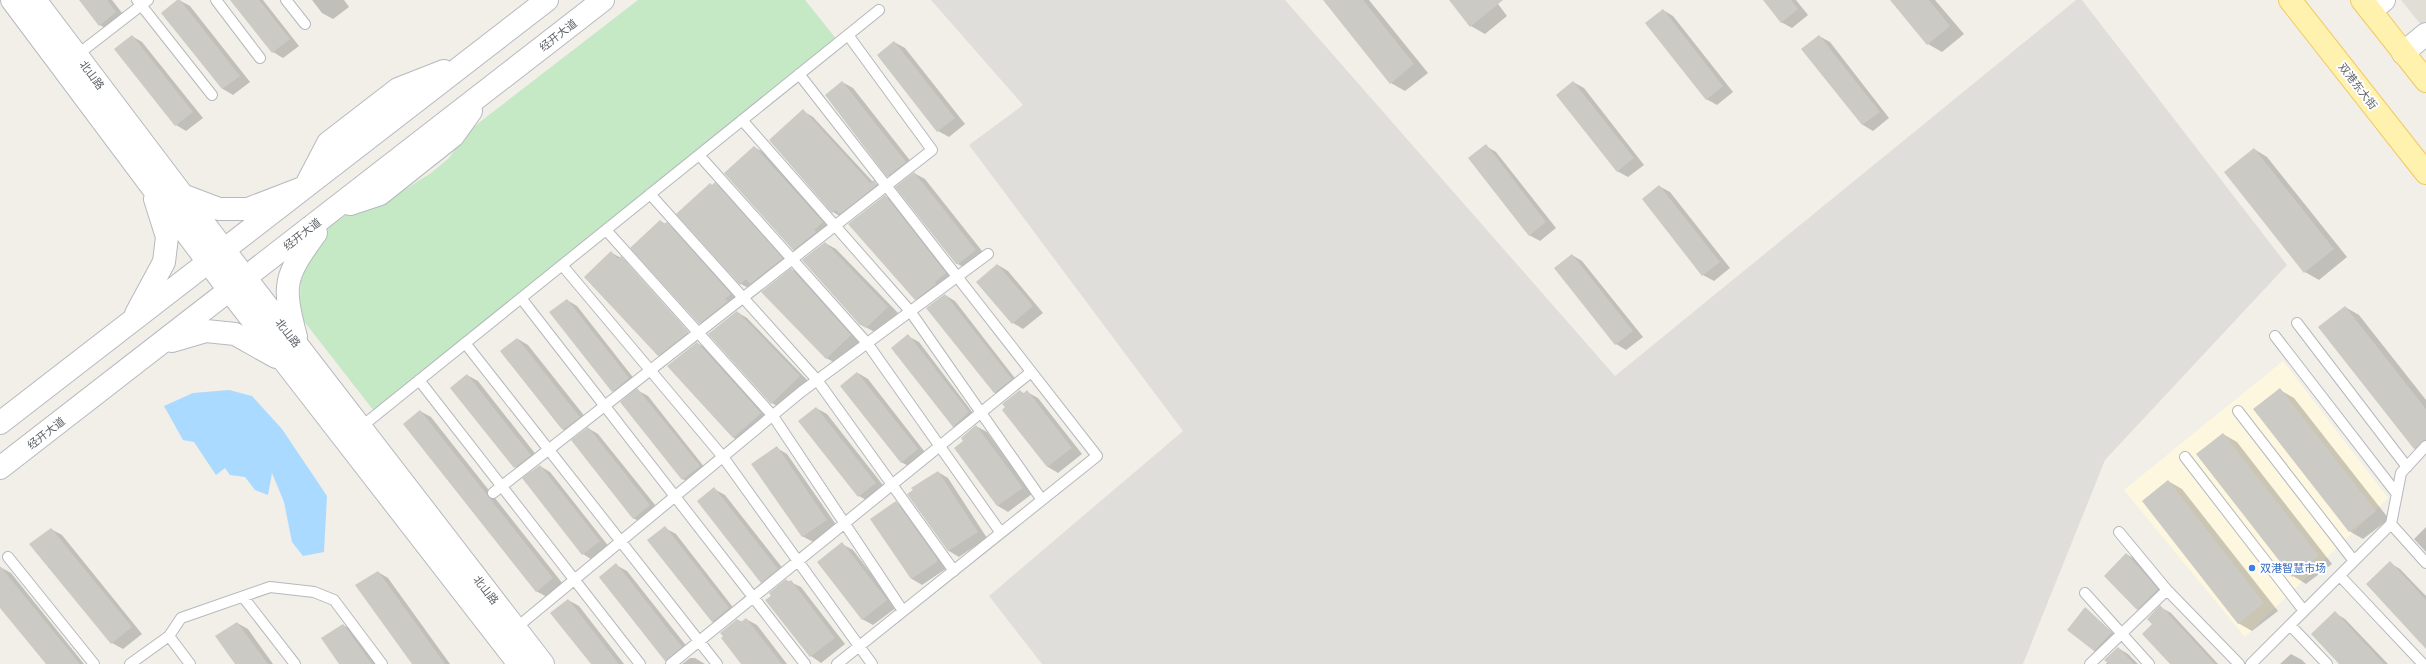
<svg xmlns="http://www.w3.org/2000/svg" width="2426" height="664" font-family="'Source Sans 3','Noto Sans SC',sans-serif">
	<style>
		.commercial { fill: #fef7e0 }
		.industrial { fill: #e0deda }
		.education { fill: #e1ded6 }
		.green { fill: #c5e8c5 }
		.water { fill: #aadaff }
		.shadow { fill: #0003; fill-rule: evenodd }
		.building { fill: #cccac5 }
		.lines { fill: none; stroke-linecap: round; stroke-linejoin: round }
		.lane-casing { stroke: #b5b8bc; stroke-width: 12 }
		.secondary-casing { stroke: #b6babf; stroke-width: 24 }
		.primary-casing { stroke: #f2c960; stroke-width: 24 }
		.lane { stroke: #fff; stroke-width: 10 }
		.secondary { stroke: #fff; stroke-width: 22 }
		.primary { stroke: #fff2af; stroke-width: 22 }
		.shop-dot { fill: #3f7fe0; stroke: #fff; stroke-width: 1.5 }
		.labels { text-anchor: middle; stroke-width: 4; stroke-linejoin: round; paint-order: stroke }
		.street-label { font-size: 11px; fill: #5f6368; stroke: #fff }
		.shop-label { font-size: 11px; fill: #366cbe; stroke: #fff; text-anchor: start }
	</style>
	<rect width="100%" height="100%" fill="#f1efe8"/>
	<path class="commercial" d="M2283 361 2388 498 2245 637 2124 490Z"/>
	<path class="industrial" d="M931 0H1285L1615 376 2076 0H2082L2287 265 2105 460 2023 664H1042L989 596 1183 431 969 145 1023 105Z"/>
	<path class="education" d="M2401 0H2426V31Z"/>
	<path class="green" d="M638 0H805L838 41 374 411 303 320 300 300 301 273 311 248 329 225 358 209 404 190 431 173 449 158 467 132Z"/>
	<path class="water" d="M229 390 252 396 282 429 327 496 324 552 303 556 292 542 284 502 272 473 268 495 255 490 245 477 230 475 225 468 216 475 194 442 183 440 164 406 193 393Z"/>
	<path class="shadow" d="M80 0H112L126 18 110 31 100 25Z
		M179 0 190 6 250 82 233 95 223 89 163 13Z
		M231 0H263L299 46 283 58 273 52Z
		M312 0H344L349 7 333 19 322 13Z
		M1324 0H1369L1428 73 1405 91 1391 83Z
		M1450 0H1495L1507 16 1485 34 1471 26Z
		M1764 0H1796L1808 15 1792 28 1781 22Z
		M1891 0H1935L1964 34 1942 52 1928 44Z
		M1663 10 1673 16 1733 92 1717 105 1706 99Z
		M132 36 142 42 203 118 186 131 176 125Z
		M1819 36 1830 42 1889 118 1873 131 1863 125 1803 49Z
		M894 42 905 48 965 124 949 137 938 131Z
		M842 82 853 88 916 168 899 182 888 176Z
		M1573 82 1584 88 1644 165 1628 177 1617 171Z
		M803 111 813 117 873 182 884 188 843 218 833 212Z
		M1486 146 1496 152 1556 228 1540 241 1529 235Z
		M754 147 765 153 833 228 804 256 794 250 726 173Z
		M2254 149 2267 157 2347 257 2319 280 2305 272Z
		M914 173 925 179 986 256 967 269 956 263Z
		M715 183 725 189 793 265 752 290 741 284 678 214Z
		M1659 186 1670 192 1730 268 1714 281 1703 275 1643 199Z
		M885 196 896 202 956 279 926 305 916 299Z
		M660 221 677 230 741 300 710 329 700 323Z
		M825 243 836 249 898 313 877 333 861 325 803 260Z
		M612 253 632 264 699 338 669 361 658 355ZM624 261 629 264 693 335 691 336Z
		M1572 255 1582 261 1643 337 1626 350 1616 344Z
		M998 265 1008 271 1043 313 1023 329 1013 323Z
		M791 269 802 275 861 341 837 364 826 358Z
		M945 295 955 301 1021 386 1005 399 995 393 928 308Z
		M567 300 577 306 639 385 624 397 613 391Z
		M2345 307 2359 315 2426 400V455L2415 449 2320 327Z
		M737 312 747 318 810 383 782 409 772 403Z
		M908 336 919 342 979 421 964 433 953 427Z
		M518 339 528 345 590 423 574 436 561 428 501 352Z
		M697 343 708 349 771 419 745 444 734 438 668 366Z
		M858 373 868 379 928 456 912 468 901 462Z
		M467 375 478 381 541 461 525 474 515 467 451 388Z
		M637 390 648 396 709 473 693 486 683 479 622 402Z
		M2280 390 2294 398 2389 519 2363 539 2349 531Z
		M1020 391 1025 394 1027 392 1038 398 1082 454 1058 473 1048 467 1004 410Z
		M816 408 827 414 886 489 870 502 859 496Z
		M420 411 431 417 563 584 547 597 536 591Z
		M976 426 987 432 1032 494 1008 512 998 506 955 448 965 441Z
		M588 428 598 434 660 511 644 524 633 518Z
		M2223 434 2237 442 2332 564 2306 584 2293 576Z
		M777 448 787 454 837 526 813 542 802 536Z
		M540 466 550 472 610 548 594 561 583 554 524 479Z
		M938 472 948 478 987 538 959 557 949 551 908 494Z
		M2168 481 2182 489 2278 611 2252 631 2238 623Z
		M714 489 725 495 788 575 772 588 761 582Z
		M896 503 907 509 947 568 922 585 912 579 871 519Z
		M2426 527V552L2414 539Z
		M665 528 676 534 739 615 723 628 713 622 649 541Z
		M51 529 62 535 142 634 123 649 112 643Z
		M842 544 853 550 897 607 873 625 862 619Z
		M2126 554 2137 560 2168 596 2148 615 2138 609Z
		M2390 563 2400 569 2426 596V647Z
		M616 565 627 571 692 653 679 664H672L666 661 600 578Z
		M0 567 11 573 84 664H47L0 606Z
		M378 572 388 578 450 664H413Z
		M786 580 801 587 845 644 821 663 811 656 767 600Z
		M568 600 579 606 624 664H592Z
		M2160 607 2171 613 2218 664H2171L2154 624Z
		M2085 609 2118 637 2101 655 2094 651Z
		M2335 613 2345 619 2388 664H2341Z
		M746 619 757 625 787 664H743L738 620 742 622Z
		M237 623 248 629 273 664H236Z
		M343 625 354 631 378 664H340Z
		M2118 648 2128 654 2138 664H2106Z
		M2291 654 2302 660 2306 664H2280Z
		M690 658H695L705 664H682Z"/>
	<path class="building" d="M79 0H107L116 12 99 26Z
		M177 0H180L240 76 222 89 161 13Z
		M230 0H259L290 39 272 53Z
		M1323 0H1363L1414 64 1390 84Z
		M1449 0H1503L1470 27Z
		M1763 0H1791L1798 9 1781 23Z
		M1890 0H1929L1950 26 1927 45Z
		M1663 9 1723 86 1706 100 1645 23Z
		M132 35 193 112 175 126 114 49Z
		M1819 35 1880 112 1862 125 1801 49Z
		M894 41 955 118 937 132 877 55Z
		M842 81 906 162 887 177 825 95Z
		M1573 81 1634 158 1617 172 1556 95Z
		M803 109 870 183 874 180 877 185 840 214 836 210 832 213 769 140Z
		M1486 144 1546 222 1529 236 1468 158Z
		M754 146 823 222 814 230 816 232 793 250 724 173Z
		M2254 148 2334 249 2304 273 2224 172Z
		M914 172 976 250 958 264H956L895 187Z
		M715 182 783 258 750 284 746 279 740 285 676 214 710 183 712 185Z
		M1659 185 1720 262 1702 276 1642 199Z
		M885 195 946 273 935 282 936 284 915 300 848 224Z
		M660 220 664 224 667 222 731 294 725 299 728 301 699 324 630 248Z
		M825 242 888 307 866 328 862 324 860 325 802 260Z
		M611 251 618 259 621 256 689 332 658 356 584 277Z
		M1572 254 1633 331 1615 345 1554 268Z
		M997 264 1033 306 1012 324 976 282Z
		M791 268 851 335 826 359 761 292Z
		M945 294 1012 379 994 393 926 308Z
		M567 299 629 378 612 392 549 312Z
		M2345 306 2426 409V440L2414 449 2318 327Z
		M737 311 800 376 771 404 708 334Z
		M908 334 969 412 953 427 891 348Z
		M517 338 580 417 563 430 500 351Z
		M697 342 761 413 733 438 667 366Z
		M857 372 918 449 901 463 840 386Z
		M467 374 531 455 514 468 450 388Z
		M637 388 700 466 682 480 620 402Z
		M2280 388 2376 511 2349 532 2253 409Z
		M1020 390 1023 394 1027 390 1072 448 1047 467 1002 410 1005 407 1002 404Z
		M816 407 876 483 858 497 798 421Z
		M420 410 553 578 536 592 403 424Z
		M976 425 1023 488 997 506 954 448 963 441 961 438Z
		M588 427 650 505 633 519 571 440Z
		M2223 433 2319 556 2292 577 2196 454Z
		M777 446 827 520 802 537 751 464Z
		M540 465 600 541 582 555 522 478Z
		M938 471 978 532 948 551 907 494 913 490 911 488Z
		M2168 480 2264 603 2238 624 2142 501Z
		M714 487 778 569 761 583 697 501Z
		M896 501 937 559V562L911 579 870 519Z
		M665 526 729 608 712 622 647 540Z
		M51 528 132 627 111 644 29 544Z
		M842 542 887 600 862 620 817 562Z
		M2126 553 2158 589 2137 610 2104 576Z
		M2390 561 2426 600V649L2366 584Z
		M616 563 682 647 665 661 599 577Z
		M0 566 80 664H46L0 608Z
		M378 571 445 664H412L355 585Z
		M786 579 788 582 791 580 835 638 810 657 765 600 771 596 769 593Z
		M568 599 619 664H591L550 613Z
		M2160 605 2215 664H2170L2142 634 2152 624 2147 619Z
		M2085 607 2112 632 2094 651 2067 630Z
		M2335 611 2384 664H2339L2311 634Z
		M746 618 782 664H741L721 638 723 636 720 633 737 619 741 622Z
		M237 622 268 664H235L215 636Z
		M343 624 372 664H339L321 638Z
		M2118 647 2134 664H2109L2104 660Z"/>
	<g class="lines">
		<g class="lane-casing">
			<path id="lane" d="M137 0 212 95
				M216 0 260 58
				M286 0 305 24
				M77 55 148 0
				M799 74 1097 456 837 664
				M742 120 910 311 1042 500
				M699 155 867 343 1001 533
				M650 194 817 380 954 571
				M606 230 773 416 903 611
				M562 265 723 457 872 664
				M521 298 805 664
				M2297 323 2407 467
				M2275 336 2397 494
				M465 343 717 664
				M419 380 640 664
				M2238 411 2354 561
				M361 427 879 10
				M2185 457 2304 611
				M493 493 932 150 848 35
				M2391 524 2426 563
				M2119 532 2167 590 2239 664
				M8 557 94 664
				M2340 576 2423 664
				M2085 593 2149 664
				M243 597 295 664
				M2290 625 2327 664
				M516 628 801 392 988 254
				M169 636 190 664
				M130 664 169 636 181 618 270 587 314 592 334 600 382 664
				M671 664 1031 372
				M2090 664 2167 590
				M2251 664 2391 524 2401 473 2426 446"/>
		</g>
		<g class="secondary-casing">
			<path id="secondary" d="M12 0 229 290 519 664
				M35 0 224 250 543 664
				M2371 11 2384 0
				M2403 53 2426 34
				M182 195 219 209H248L305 187 328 143 398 89 444 71
				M350 204 380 194 453 136 471 111
				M136 314 164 262 167 237 155 199
				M296 337C282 284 284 277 316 233
				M172 341 206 331 235 334 276 357
				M0 423 547 0
				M0 468 603 0"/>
		</g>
		<g class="primary-casing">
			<path id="primary" d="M2290 0 2426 173
				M2362 0 2426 81"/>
		</g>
		<use href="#lane" class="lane"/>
		<use href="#secondary" class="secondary"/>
		<use href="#primary" class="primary"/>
	</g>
	<circle class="shop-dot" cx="2252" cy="568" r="4"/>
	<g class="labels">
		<g class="street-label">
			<text transform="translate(558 35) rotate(-38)" y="4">经开大道</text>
			<text transform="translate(92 75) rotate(53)" y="4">北山路</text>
			<text transform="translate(2358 86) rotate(52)" y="4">双港东大街</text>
			<text transform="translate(302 234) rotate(-38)" y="4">经开大道</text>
			<text transform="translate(288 333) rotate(52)" y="4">北山路</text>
			<text transform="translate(46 433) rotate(-38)" y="4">经开大道</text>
			<text transform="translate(486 590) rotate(52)" y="4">北山路</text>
		</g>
		<g class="shop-label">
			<text x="2260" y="572">双港智慧市场</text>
		</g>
	</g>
</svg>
